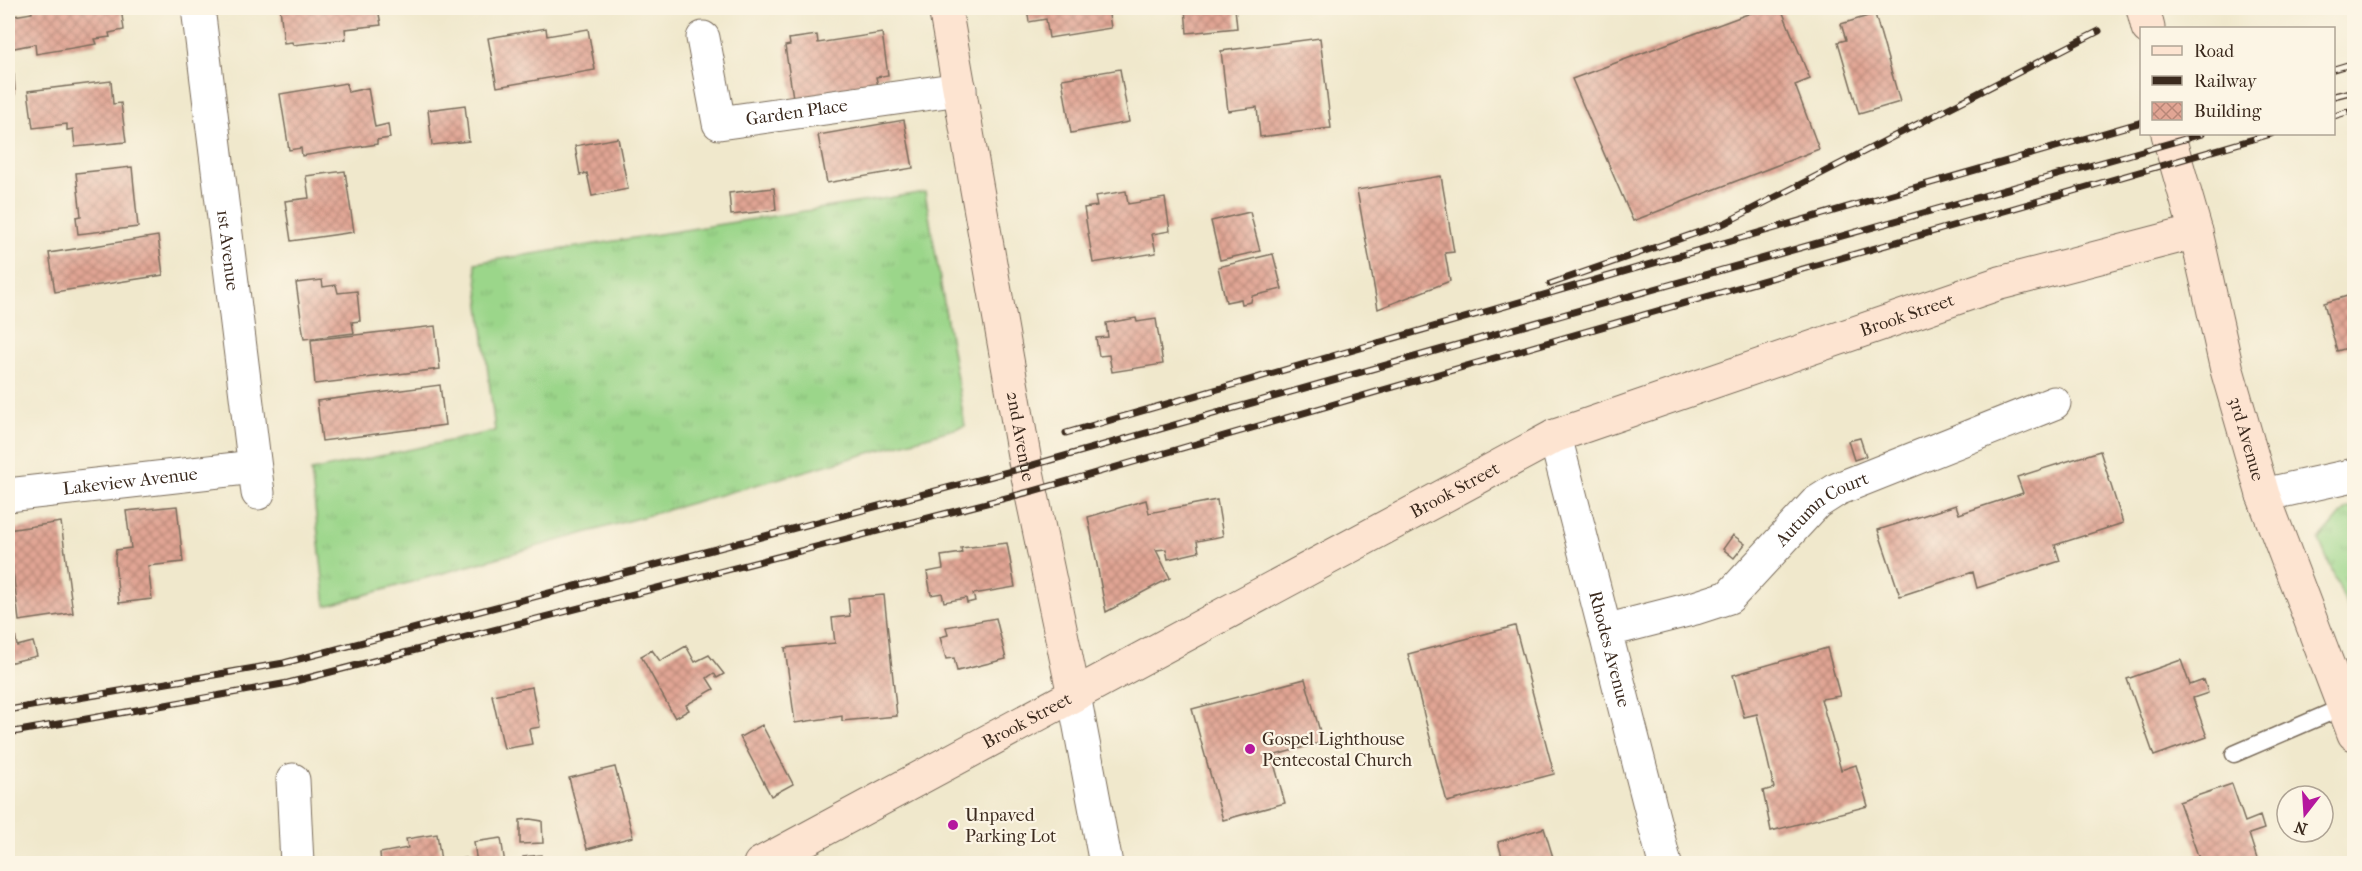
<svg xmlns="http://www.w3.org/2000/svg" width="2362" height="871" font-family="'IM FELL French Canon',serif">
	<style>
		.grass { fill: url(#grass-tufts); stroke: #6b8054; stroke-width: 1.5 }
		.building { fill: url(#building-cross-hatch) }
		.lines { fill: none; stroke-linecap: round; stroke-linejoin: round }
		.lane-casing { stroke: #7a6c5b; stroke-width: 19 }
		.street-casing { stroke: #7a6c5b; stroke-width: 35 }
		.secondary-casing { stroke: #7a6c5b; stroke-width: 35 }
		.lane { stroke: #fff; stroke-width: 16 }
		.street { stroke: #fff; stroke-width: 33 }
		.secondary { stroke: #fde4d1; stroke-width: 33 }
		.rail-casing { stroke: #3b2a1e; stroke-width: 7 }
		.rail { stroke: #fcf5e5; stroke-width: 4.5; stroke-dasharray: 14; stroke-linecap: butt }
		.poi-dot { fill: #b5179e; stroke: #fcf5e5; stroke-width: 2 }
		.labels { text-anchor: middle; stroke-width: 4.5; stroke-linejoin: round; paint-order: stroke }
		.street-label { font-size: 18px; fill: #3b2a1e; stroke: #fcf5e5 }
		.poi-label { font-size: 18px; fill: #3b2a1e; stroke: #fcf5e5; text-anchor: start }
	</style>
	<defs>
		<pattern id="grass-tufts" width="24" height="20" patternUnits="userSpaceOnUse" patternTransform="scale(1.5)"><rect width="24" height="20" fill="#9bd68a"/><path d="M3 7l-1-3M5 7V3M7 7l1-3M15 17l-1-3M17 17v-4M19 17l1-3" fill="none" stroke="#86b877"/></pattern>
		<pattern id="building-cross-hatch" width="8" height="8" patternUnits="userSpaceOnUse" patternTransform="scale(1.5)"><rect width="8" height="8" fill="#e1a594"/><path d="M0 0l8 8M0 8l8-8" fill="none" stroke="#b88778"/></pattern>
	</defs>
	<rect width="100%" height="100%" fill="#fcf5e5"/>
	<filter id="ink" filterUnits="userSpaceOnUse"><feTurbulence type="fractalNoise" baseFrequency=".0167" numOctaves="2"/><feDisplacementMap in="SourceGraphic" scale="12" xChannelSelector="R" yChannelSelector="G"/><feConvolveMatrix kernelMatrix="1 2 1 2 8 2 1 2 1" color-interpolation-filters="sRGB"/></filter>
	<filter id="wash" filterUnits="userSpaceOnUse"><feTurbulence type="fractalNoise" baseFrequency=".008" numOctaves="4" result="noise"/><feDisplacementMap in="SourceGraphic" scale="24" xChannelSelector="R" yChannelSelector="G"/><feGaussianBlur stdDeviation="1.35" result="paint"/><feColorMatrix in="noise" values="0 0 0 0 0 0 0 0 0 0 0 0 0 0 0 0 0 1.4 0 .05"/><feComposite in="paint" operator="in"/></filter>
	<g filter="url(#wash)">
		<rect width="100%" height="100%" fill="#f0e8cc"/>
		<path class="grass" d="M925 192 965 426 326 606 311 471 495 431 475 263Z
			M2354 506V622L2319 540 2347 508Z"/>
		<g id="blocks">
			<path class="building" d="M31 8H121L124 30 109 33 110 37 95 39 97 44 36 54 35 44 9 49 8 17 32 13Z
				M280 8H378L381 25 345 29 346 39 293 45 292 42 284 43Z
				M471 8H512V9L472 15Z
				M1027 8H1108L1111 28 1049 38 1046 19 1029 22Z
				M1185 8H1235L1237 28 1187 33Z
				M1764 8H1781L1810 79 1795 85 1819 149 1633 221 1572 79Z
				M1875 14 1900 102 1859 114 1838 42 1846 40 1841 24Z
				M546 28 547 36 588 29 595 70 497 87 488 38Z
				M882 33 888 75 876 77 878 86 794 104 785 46 790 45 789 39 817 35 818 43Z
				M1320 38 1331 128 1260 137 1257 107 1228 111 1221 51Z
				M1120 69 1129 122 1071 133 1062 79Z
				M14 75 15 94H8V76Z
				M111 81 113 104 121 103 126 142 75 147 73 129 67 130V124L33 128 28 91Z
				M346 83 348 92 368 88 375 127 388 124 390 138 377 140V144L302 156 301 148 289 150 280 94Z
				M465 105 469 141 432 145 428 110Z
				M904 120 913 168 827 183 818 135Z
				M618 138 628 189 592 196 587 173 580 175 575 146Z
				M132 167 138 227 78 234 76 217 81 216 76 173Z
				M345 171 354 232 291 241 285 201 309 198 306 176Z
				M1441 176 1454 252 1445 253 1450 281 1378 309 1357 190Z
				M774 188 776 210 731 215 729 193Z
				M1126 191 1128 204 1165 198 1170 231 1152 234 1156 253 1093 263 1084 208 1097 206 1095 196Z
				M1250 212 1260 251 1220 260 1211 221Z
				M158 236 163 275 55 292 49 253Z
				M1273 254 1282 289 1252 296 1251 302 1242 304 1241 299 1226 302 1218 267Z
				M322 280 323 287 336 285 338 293 357 291 360 321 352 322 354 333 304 339 296 283Z
				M2354 294V346L2337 351 2324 303Z
				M1136 318 1137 322 1156 319 1163 364 1112 372 1109 355 1099 356 1096 338 1108 337 1106 323Z
				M435 326 440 369 315 384 311 340Z
				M440 385 445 425 322 441 317 401Z
				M1860 438 1866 456 1854 460 1848 441Z
				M2100 451 2123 523 2055 545 2060 561 1977 588 1973 572 1900 596 1878 530 1956 505 1959 514 2023 493 2017 477Z
				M1146 500 1149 513 1217 500 1223 536 1197 541 1199 552 1168 559 1166 549 1156 550 1170 578 1106 612 1088 517Z
				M177 506 183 562 148 566 152 599 119 603 115 560 116 550 131 548 126 511Z
				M61 522 73 613 19 621 8 530Z
				M1733 535 1745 544 1734 558 1723 549Z
				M1007 543 1015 587 973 594 975 601 967 603 966 598 944 602 942 593 931 595 927 572 943 569 941 556 962 553 961 548Z
				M884 595 897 716 842 721V716L795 723 785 648 835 643 832 618 850 616 848 598Z
				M996 618 1006 659 957 671 954 658 946 659 940 637 948 635 946 627Z
				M1515 626 1554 774 1447 802 1408 654Z
				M15 634 17 646 33 642 37 656 8 663V636Z
				M686 646 695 662 709 655 724 674 717 678 714 673 707 678 714 689 686 705 689 710 675 718 641 656 652 650 660 661Z
				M1827 648 1840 696 1821 699 1841 770 1856 765 1868 806 1771 831 1763 791 1774 788 1757 714 1744 717 1733 675Z
				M2181 660 2190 685 2204 680 2208 693 2193 698 2207 737 2154 756 2127 679Z
				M1305 679 1323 742 1272 756 1285 803 1223 820 1192 709Z
				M532 687 540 727 529 729 532 744 504 749 492 695Z
				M762 725 793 784 771 796 740 737Z
				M615 767 633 837 587 849 569 778Z
				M2232 784 2245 822 2260 816 2264 829 2249 834 2258 862 2201 864 2179 802Z
				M530 819 542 821 543 843 520 844V820Z
				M1544 828 1555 864H1504L1498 842Z
				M437 834 441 861 466 858 467 864H381L380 853 408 848 406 839Z
				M501 838 505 864H477L474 842Z
				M541 855 542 864H524L523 857Z"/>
		</g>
	</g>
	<g filter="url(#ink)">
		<use href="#blocks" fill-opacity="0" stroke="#7a6c5b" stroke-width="1.5"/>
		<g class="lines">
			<g class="lane-casing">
				<path id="lane" d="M2234 754 2343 707"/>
			</g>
			<g class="street-casing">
				<g id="street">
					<path id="s1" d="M198 8 258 493"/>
					<path id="s2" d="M703 38 719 123 960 89"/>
					<path id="s3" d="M1555 436 1665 864"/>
					<path id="s4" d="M8 495 254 467"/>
					<path d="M2263 495 2354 475"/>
					<path id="s5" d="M1605 631 1695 608 1729 597 1816 503 1838 489 2054 403"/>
					<path d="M1074 695 1106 864"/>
					<path d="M293 780 297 864"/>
				</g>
			</g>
			<g class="secondary-casing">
				<g id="secondary">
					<path id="s6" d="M945 8 1026 467 1074 695"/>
					<path d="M2143 8 2148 28"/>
					<path id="s7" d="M2168 134 2196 232 2227 370 2263 495 2354 734"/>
					<path id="s8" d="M760 864 1555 436 2000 283 2196 232"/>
				</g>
			</g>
			<use href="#lane" class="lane"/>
			<use href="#street" class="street"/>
			<use href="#secondary" class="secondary"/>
			<g class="rail-casing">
				<path id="rail" d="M2334 69 2354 63
					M2334 96 2354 91
					M2334 116 2354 110
					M1550 284 1725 223 2099 31
					M1066 433 2142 122
					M8 710 284 663 1026 467 2202 134
					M8 733 288 683 1033 491 2271 134"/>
			</g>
			<use href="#rail" class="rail"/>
		</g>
	</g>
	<g class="poi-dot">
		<circle cx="1250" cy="749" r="6"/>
		<circle cx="953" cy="825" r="6"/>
	</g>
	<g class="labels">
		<g class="street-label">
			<text dy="6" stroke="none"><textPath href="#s2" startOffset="165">Garden Place</textPath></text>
			<text dy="6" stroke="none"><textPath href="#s1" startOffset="244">1st Avenue</textPath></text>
			<text dy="6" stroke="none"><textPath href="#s8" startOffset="1275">Brook Street</textPath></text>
			<text dy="6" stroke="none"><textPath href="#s6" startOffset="435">2nd Avenue</textPath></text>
			<text dy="6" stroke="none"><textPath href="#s7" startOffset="315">3rd Avenue</textPath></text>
			<text dy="6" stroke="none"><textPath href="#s4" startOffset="123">Lakeview Avenue</textPath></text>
			<text dy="6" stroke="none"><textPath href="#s8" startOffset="789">Brook Street</textPath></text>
			<text dy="6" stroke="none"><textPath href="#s5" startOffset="258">Autumn Court</textPath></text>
			<text dy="6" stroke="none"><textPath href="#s3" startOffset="220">Rhodes Avenue</textPath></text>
			<text dy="6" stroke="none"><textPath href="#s8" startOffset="303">Brook Street</textPath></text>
		</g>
		<g class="poi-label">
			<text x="1262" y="745">Gospel Lighthouse<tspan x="1262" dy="21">Pentecostal Church</tspan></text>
			<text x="965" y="821">Unpaved<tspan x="965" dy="21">Parking Lot</tspan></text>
		</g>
	</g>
	<rect width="2362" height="871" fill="none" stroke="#fcf5e5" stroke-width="30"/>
	<rect x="2140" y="27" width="195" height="108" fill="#fcf5e5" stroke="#afa495" stroke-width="1.5"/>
	<rect x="2152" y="46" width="30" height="9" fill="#fde4d1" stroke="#afa495" stroke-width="1.5"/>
	<text x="2194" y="57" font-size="18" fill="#3b2a1e">Road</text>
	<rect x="2152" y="76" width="30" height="9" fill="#3b2a1e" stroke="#afa495" stroke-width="1.5"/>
	<text x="2194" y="87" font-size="18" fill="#3b2a1e">Railway</text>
	<rect x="2152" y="102" width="30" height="18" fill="url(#building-cross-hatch)" stroke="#afa495" stroke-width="1.5"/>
	<text x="2194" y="117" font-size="18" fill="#3b2a1e">Building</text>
	<g transform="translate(2305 814) rotate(197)"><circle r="28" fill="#fcf5e5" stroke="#afa495" stroke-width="1.5"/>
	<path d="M0-4.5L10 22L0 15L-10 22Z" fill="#b5179e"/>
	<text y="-9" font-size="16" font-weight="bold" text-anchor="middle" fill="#3b2a1e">N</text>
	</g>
</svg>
